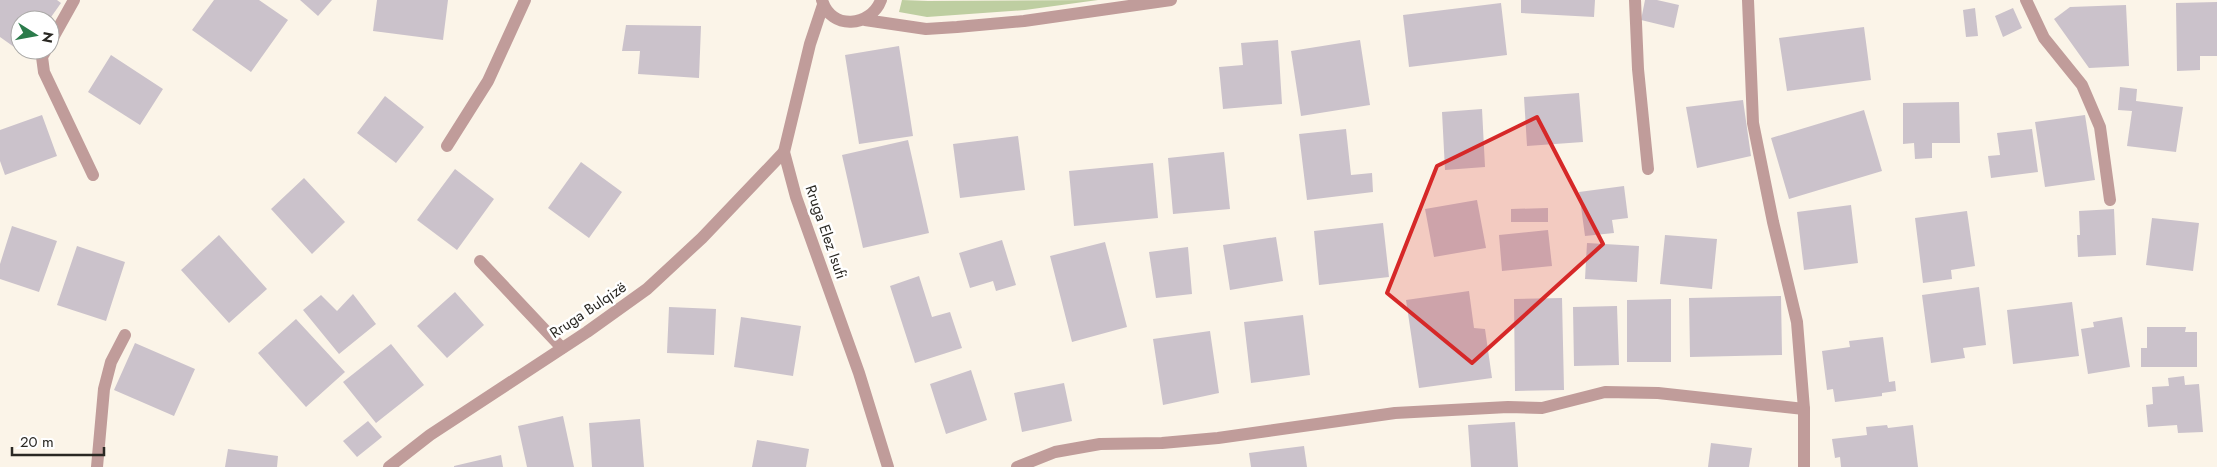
<svg xmlns="http://www.w3.org/2000/svg" width="2217" height="467" font-family="Jost,sans-serif">
	<style>
		.green { fill: #becea1 }
		.building { fill: #cbc2cb }
		.lines { fill: none; stroke-linecap: round; stroke-linejoin: round }
		.service { stroke: #c09c9a; stroke-width: 12 }
		.minor { stroke: #c09c9a; stroke-width: 12 }
		.tertiary { stroke: #c09c9a; stroke-width: 12 }
		.marked { fill: #d62828; fill-opacity: 0.2; stroke: #d62828; stroke-width: 4; stroke-linejoin: round }
		.labels { text-anchor: middle; stroke-width: 5; stroke-linejoin: round; paint-order: stroke }
		.street-label { font-size: 15px; fill: #2a2823; stroke: #fff }
	</style>
	<rect width="100%" height="100%" fill="#fbf4e8"/>
	<path class="green" d="M902 0 928 1 1098 0 1025 10 927 17 899 12Z"/>
	<path class="building" d="M0 0H57L61 3 49 20H20V50H27L24 54 0 37Z
		M214 0H259L288 20 251 72 192 30Z
		M300 0H332L318 16Z
		M377 0H448L443 40 373 31Z
		M1521 0H1595L1594 17 1521 13Z
		M1645 0H1657L1679 5 1674 28 1641 20Z
		M2217 2V56H2200V70L2177 71 2176 3Z
		M1501 3 1507 55 1409 67 1403 15Z
		M2126 5 2129 66 2089 68 2054 19 2070 7Z
		M1975 8 1978 36 1966 37 1963 10Z
		M2013 8 2022 28 2003 37 1995 16Z
		M626 25 701 26 699 78 638 74 640 51H622Z
		M1864 27 1871 80 1787 91 1779 38Z
		M1278 40 1282 104 1223 109 1219 67 1243 65 1241 43Z
		M1360 40 1370 105 1301 116 1291 51Z
		M899 46 913 136 859 144 845 55Z
		M111 55 163 89 140 125 88 92Z
		M2120 87 2137 89 2136 101 2183 107 2176 152 2127 146 2132 111 2118 110Z
		M1579 93 1583 142 1527 146 1524 97Z
		M385 96 424 127 396 163 357 133Z
		M1743 100 1751 156 1697 168 1686 107Z
		M1959 102 1960 143H1932V158L1915 159 1914 143 1903 144V103Z
		M1482 109 1485 167 1445 170 1442 112Z
		M1864 110 1882 171 1789 199 1771 138Z
		M42 115 57 156 5 175 0 161V130Z
		M2085 115 2095 180 2045 187 2035 122Z
		M1346 129 1351 175 1372 173 1373 192 1307 200 1299 134Z
		M2032 129 2038 172 1991 178 1988 156 2000 155 1997 133Z
		M1018 136 1025 190 960 198 953 144Z
		M908 140 929 233 863 248 842 155Z
		M1224 152 1230 209 1173 214 1168 158Z
		M581 162 622 192 589 238 548 208Z
		M1153 163 1158 218 1074 226 1069 171Z
		M455 169 494 199 457 250 417 220Z
		M304 178 345 222 312 254 271 209Z
		M1624 186 1628 218 1612 220 1614 233 1585 236 1579 192Z
		M1477 200 1486 248 1434 257 1425 209Z
		M1851 205 1858 263 1804 270 1797 212Z
		M1548 208V222H1511V209Z
		M2114 209 2116 255 2078 257 2077 235H2080L2079 211Z
		M1967 211 1975 266 1951 270 1952 279 1923 283 1915 218Z
		M2152 218 2199 223 2193 271 2146 265Z
		M1383 223 1389 277 1319 285 1314 231Z
		M12 226 57 241 39 292 0 279V264Z
		M1548 230 1552 266 1502 271 1499 235Z
		M219 235 267 289 229 323 181 270Z
		M1665 235 1717 239 1712 289 1660 284Z
		M1276 237 1283 281 1230 290 1223 245Z
		M1002 240 1016 285 996 291 993 281 970 288 959 253Z
		M1105 242 1127 327 1072 342 1050 256Z
		M1587 243 1639 246 1637 282 1585 279Z
		M77 246 125 262 106 321 57 305Z
		M1188 247 1192 294 1156 298 1149 252Z
		M919 276 932 317 950 312 962 348 915 363 890 286Z
		M1979 287 1986 345 1963 348 1965 358 1931 363 1922 295Z
		M1469 291 1474 328 1485 329 1492 378 1419 388 1406 300Z
		M455 292 484 325 447 358 417 326Z
		M353 294 376 324 339 354 303 310 321 295 337 311Z
		M1781 296 1782 355 1690 357 1689 298Z
		M1562 298 1564 390 1515 391 1514 299Z
		M1671 299V362H1627V300Z
		M2072 302 2079 356 2013 364 2007 310Z
		M1617 306 1619 365 1574 366 1573 307Z
		M669 307 716 309 714 355 667 353Z
		M1303 315 1310 375 1251 383 1244 322Z
		M741 317 801 326 793 376 734 367Z
		M2122 317 2130 367 2088 374 2081 329 2094 327 2093 322Z
		M296 319 345 372 306 407 258 353Z
		M2147 327H2186L2185 332H2197V367H2141V348H2147Z
		M1210 331 1219 393 1163 405 1153 339Z
		M1883 337 1889 382 1895 381 1896 391 1882 393V396L1835 402 1833 389 1827 390 1822 351 1850 347 1849 341Z
		M135 343 195 369 174 416 114 390Z
		M391 344 424 385 376 423 343 382Z
		M971 370 987 420 946 434 930 384Z
		M2184 376 2185 385 2199 384 2203 432 2178 433 2177 425 2148 427 2146 405 2153 404 2152 387 2169 386 2168 378Z
		M1064 383 1072 421 1022 432 1014 393Z
		M563 416 574 467H527L518 426Z
		M640 419 644 467H592L589 423Z
		M368 421 382 437 357 457 343 441Z
		M1515 422 1518 467H1471L1468 425Z
		M1887 425 1888 428 1913 425 1918 467H1841L1840 457 1835 458 1832 439 1867 435 1866 427Z
		M757 440 809 449 806 467H752Z
		M1711 443 1752 448 1749 467H1708Z
		M1304 446 1307 467H1251L1249 453Z
		M228 449 278 456 277 467H225Z
		M501 455 503 467H454V466Z"/>
	<g class="lines">
		<path class="service" d="M1635 0 1638 69 1648 169
			M2026 0 2044 38 2082 85 2100 127 2110 200
			M480 261 562 348
			M97 467 104 389 111 362 125 335
			M1017 467 1055 452 1100 444 1162 443 1218 438 1395 413 1508 407 1542 408 1605 392 1658 393 1804 409"/>
		<path class="minor" d="M1748 0 1753 123 1773 222 1797 322 1804 409V467
			M50 43 74 0
			M46 50 42 57 44 72 93 175
			M447 146 488 81 525 0
			M389 467 430 435 587 332 647 289 702 238 784 152"/>
		<path class="tertiary" d="M822 0C831 31 871 27 881 0
			M823 5 810 44 784 152 796 197 859 373 888 467
			M865 20 926 29 957 27 1024 21 1171 0"/>
	</g>
	<path class="marked" d="M1537 117 1603 244 1472 363 1387 293 1437 166Z"/>
	<g class="labels">
		<g class="street-label">
			<text transform="translate(826 232) rotate(71)" y="5">Rruga Elez Isufi</text>
			<text transform="translate(588 310) rotate(-34)" y="5">Rruga Bulqizë</text>
		</g>
	</g>
	<g transform="translate(35 35) rotate(101)"><circle r="24" fill="#ffffff" stroke="#aaa9a7"/>
	<path d="M0-4L9 19L0 12L-9 19Z" fill="#2b7b4b"/>
	<text y="-8" font-size="14" font-weight="bold" text-anchor="middle" fill="#2a2823">N</text>
	</g>
	<path d="M12 447v8h92v-8" fill="none" stroke="#2a2823" stroke-width="2.5"/>
	<text x="20" y="447" font-size="15" fill="#2a2823" stroke="#ffffff" stroke-width="4" paint-order="stroke">20 m</text>
</svg>
